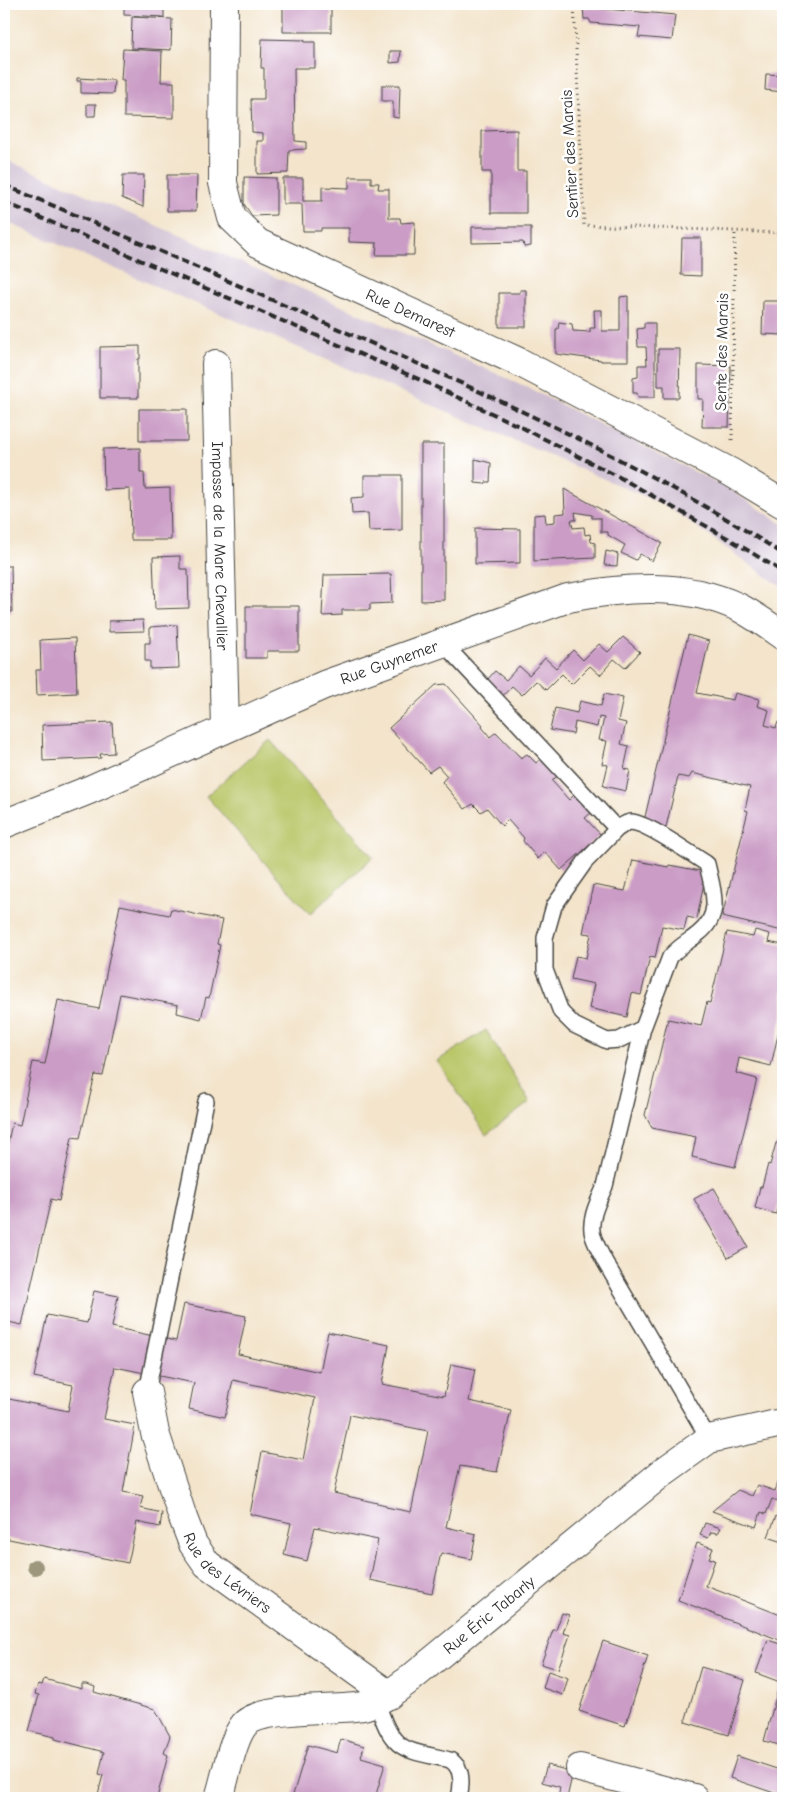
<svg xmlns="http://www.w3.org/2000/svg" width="787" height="1802" font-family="'Comic Neue',sans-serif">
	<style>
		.industrial { fill: #cebed1 }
		.green { fill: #b9c668; stroke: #72784a }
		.building { fill: #cb9dc6; fill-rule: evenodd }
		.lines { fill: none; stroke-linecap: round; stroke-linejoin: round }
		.lane-casing { stroke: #494743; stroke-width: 18 }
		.street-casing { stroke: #494743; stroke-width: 30 }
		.path { stroke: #494743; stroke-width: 3; stroke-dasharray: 1 4; stroke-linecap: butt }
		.lane { stroke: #fff; stroke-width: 15 }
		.street { stroke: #fff; stroke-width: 28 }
		.rail { stroke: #2b2b2b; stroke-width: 4; stroke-dasharray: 8 4; stroke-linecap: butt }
		.tree { fill: #9d987d }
		.labels { text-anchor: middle; stroke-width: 5; stroke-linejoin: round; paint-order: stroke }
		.street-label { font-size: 16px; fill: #2b2b2b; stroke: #fff }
	</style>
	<rect width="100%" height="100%" fill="#fff"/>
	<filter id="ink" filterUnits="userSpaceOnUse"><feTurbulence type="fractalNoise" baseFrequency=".02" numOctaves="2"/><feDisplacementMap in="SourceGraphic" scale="10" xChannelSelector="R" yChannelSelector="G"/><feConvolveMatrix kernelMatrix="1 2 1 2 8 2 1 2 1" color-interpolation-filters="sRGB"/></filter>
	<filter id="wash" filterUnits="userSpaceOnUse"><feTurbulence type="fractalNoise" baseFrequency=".0096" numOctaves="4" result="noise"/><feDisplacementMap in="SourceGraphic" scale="20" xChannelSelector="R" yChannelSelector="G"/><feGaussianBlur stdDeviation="1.12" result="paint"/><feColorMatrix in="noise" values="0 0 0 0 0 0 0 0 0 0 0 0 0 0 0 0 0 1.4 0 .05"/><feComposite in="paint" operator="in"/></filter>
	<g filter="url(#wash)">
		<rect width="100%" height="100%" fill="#f3e4cb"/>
		<path class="industrial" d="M4 159 518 383 729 489 783 524V588L667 506 4 221Z"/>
		<path class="green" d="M270 740 373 857 310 914 206 796Z
			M486 1030 530 1102 486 1135 437 1061Z"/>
		<g id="blocks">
			<path class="building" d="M124 4H164V17L124 15Z
				M283 4H331V32H283Z
				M583 7 675 15 672 40 638 37 640 27 591 23 589 19H584Z
				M132 17 172 19 171 50 131 48Z
				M262 39 305 40 304 42H315V68H294L295 141 306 142V149L289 150 288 173 257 174V141H263V133L252 132 251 99H264V68H261Z
				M123 49 162 51 161 82H174V118L124 117V80H121Z
				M390 51H401L400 62 390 63Z
				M766 74 783 75V92L765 90Z
				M77 78 114 80 113 94 81 93V81H77Z
				M382 85H400L399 118 393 117V101H382Z
				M87 104H96L95 116H87Z
				M517 130V171H526V213H491V172H482V131Z
				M123 175H144L143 207 122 198Z
				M167 175H197L196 211H167Z
				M244 177 276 178V215L252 216 244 204Z
				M349 177H371V183H379L378 189H389V218H400L401 223 415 222 414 255H376L377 243 349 242V228H321V231H303L302 204H283V178H303V201H322V187L349 188Z
				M780 185H783V203H779Z
				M472 227H531V246L524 247 523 242 472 243Z
				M682 238H701V276L681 275Z
				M520 290H526V327H499V293H520Z
				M628 296V361H601V360L556 354V329H558L559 322 572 324 573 331 590 332V328H595L594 310H602V331H620V297Z
				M763 301H783V335L762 334Z
				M644 323H655V397H638L637 393H633V378L638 377V365H647L646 347H638L637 329 644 328Z
				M140 346V359H138V398H100V347Z
				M658 349H680L679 398H664V386H658Z
				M698 365 731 366 729 427H702L703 399H698Z
				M139 409H187V441H139Z
				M421 444H444V600L421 601Z
				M140 448V473H144L145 489 170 488 171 540H131L130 489 104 490 103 449Z
				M475 459 491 463 490 482H486L485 484 475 483Z
				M364 475H402V530L369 531 368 513 352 514 351 498 364 497Z
				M564 489 662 543 652 561 640 554 636 560 621 553 625 545 608 535V532H601V518H592V515L575 512 576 520H571L573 528 584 527 585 535 590 534 591 542 595 543V558L534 561V515L545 514 546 523 555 522V514L565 513Z
				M475 528 520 529V563L475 564Z
				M606 551 618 554 617 566 604 565Z
				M180 556V569H188L189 608 155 609 153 557Z
				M4 566H11L12 612 4 613Z
				M391 574 392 603 370 604V610H342V615L322 616 324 575Z
				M246 606H299V651H267V658H246Z
				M143 620 144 631 109 632V621Z
				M177 625 179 668 150 669V661H145V643H150V627Z
				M688 635 709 641 697 693 733 700 735 693 759 699 757 706 769 710 765 725 776 728 778 722 783 723V931L722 917 748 811 745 810 750 787 692 773 689 778 678 776 666 827 644 821Z
				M623 637 640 652 625 668 614 659 600 675 590 666 572 684 562 674 546 690 536 681 522 695 512 686 496 703 480 688 495 671 506 680 519 666 529 675 545 658 556 668 573 650 583 660 599 644 608 652Z
				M75 638 77 693 37 695 36 670H41L40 640Z
				M446 684 483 725 482 727 490 737 496 732 521 758 527 754 536 763 542 758 558 775 552 781 569 800 575 794 592 812 585 818 601 835 561 870 545 852 538 859 523 841 524 838 508 820 502 826 487 808 481 812 473 804 465 809 442 782 447 776 438 766 429 772 389 728 436 685Z
				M604 694 623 698 618 721 626 723 621 744 629 746 624 769 630 770 626 791 603 786 608 765 602 764 607 741 599 740 604 718 599 717 597 727 575 722 573 734 550 730 555 708 577 713 580 701 601 706Z
				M112 722 114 753 100 754 101 758 43 761 42 725Z
				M633 860 668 867 669 865 706 872 697 919 687 917 684 930 662 926 655 958 650 957 641 995 632 993 627 1017 589 1008 594 984 571 979 576 956 586 958 591 934 583 933 593 885 625 891Z
				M120 905 169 915 171 909 222 920 217 944 220 945 209 998 206 997 201 1019 177 1013 178 1005 120 994 103 1076 95 1075 80 1138 72 1137 59 1201 51 1199 22 1325 4 1321V1161L12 1123 20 1125 33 1062 45 1064 58 1000 99 1009Z
				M755 930 770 934 768 942 783 945V1012L771 1066 739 1058 736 1073 757 1079 735 1167 692 1157 696 1137 652 1128 645 1115 668 1019 701 1026 707 1002 710 1003 727 932 753 937Z
				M782 1122 783 1192 781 1191 776 1214 755 1208 760 1187H762L768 1164 770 1165 776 1143H778Z
				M714 1188 748 1247 728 1258 694 1199Z
				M94 1291 118 1296 112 1327 176 1341 184 1304 246 1316 238 1354 320 1372 328 1332 389 1345 382 1384 444 1396 451 1364 475 1369 469 1401 511 1410 497 1472 460 1466 446 1527 476 1534 471 1559 441 1553 432 1593 370 1580 378 1540 315 1527 307 1561 284 1555 291 1523 250 1514 262 1452 303 1460 315 1398 233 1380 225 1417 189 1409 194 1383 115 1367 104 1419 135 1425 123 1492 143 1496 140 1508 162 1513 160 1527 137 1522 128 1563 4 1538V1398L68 1411 73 1385 34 1377 47 1315 87 1323ZM350 1415 428 1431 411 1512 386 1507V1505L334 1493Z
				M779 1480 783 1482V1503L772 1499 766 1514 761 1512 756 1527 712 1511 738 1490 752 1496 757 1485 775 1491Z
				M776 1516 783 1519V1542L768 1537Z
				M705 1523 721 1528 718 1533 711 1532 708 1538 700 1535Z
				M697 1543 713 1548 709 1558 715 1560 706 1586 783 1616 782 1641 678 1600Z
				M562 1613 569 1615 563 1633 570 1635 558 1669 541 1664 553 1630H556Z
				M768 1640 783 1645V1746L764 1741 780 1682 756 1673Z
				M603 1641 648 1656 625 1726 579 1711Z
				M701 1667 745 1680 729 1735 685 1722Z
				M548 1671 568 1678 563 1695 543 1688Z
				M44 1679 82 1689V1684H87L95 1687 94 1692 155 1709 170 1736 164 1753 168 1755 157 1798H97L103 1775 99 1774 104 1752 55 1739V1737L29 1731 39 1695 35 1694 38 1684 42 1685Z
				M341 1739 364 1746 361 1757 385 1764 375 1798H292L308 1745 337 1753Z
				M737 1756 783 1771V1796L730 1778Z
				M547 1765 573 1772 567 1798H558L560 1787 542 1782Z"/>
		</g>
	</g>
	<g filter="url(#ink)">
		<use href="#blocks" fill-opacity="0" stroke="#494743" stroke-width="1"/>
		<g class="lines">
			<g class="lane-casing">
				<path id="lane" d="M442 642 617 829 585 862 554 906 545 938V970L561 1012 574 1025 607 1041 619 1040 643 1028 670 957C678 947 688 942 698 934 723 914 713 891 707 864 691 854 648 823 631 822 626 822 622 826 617 829
					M643 1028 605 1186C599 1200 588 1220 593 1236 596 1245 601 1254 605 1262L709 1439
					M147 1392 206 1101
					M377 1701C392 1753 403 1749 450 1760 464 1768 462 1785 459 1798"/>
			</g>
			<g class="street-casing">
				<g id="street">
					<path id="s1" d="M224 4 223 183 232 218 258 243 519 362 732 473 783 504"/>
					<path id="s2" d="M216 364 225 728"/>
					<path id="s3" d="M4 824 89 790 324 685 568 598C624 587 684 582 738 607 754 615 769 626 783 636"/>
					<path id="s4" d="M147 1392 155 1433 183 1518 193 1544 207 1564 389 1695"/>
					<path d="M580 1768 694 1798"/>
					<path id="s5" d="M219 1798C225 1780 232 1739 244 1725 259 1706 336 1711 363 1706 381 1702 395 1690 410 1679L663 1472 709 1439 777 1424 783 1425"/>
				</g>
			</g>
			<path class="path" d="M574 4 584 225 783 233
				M732 440 735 231"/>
			<use href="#lane" class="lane"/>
			<use href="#street" class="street"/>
			<path class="rail" d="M4 185C112 230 219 277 327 324 484 392 639 461 783 554
				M4 202 423 381 521 427 619 477 731 540 783 572"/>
		</g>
		<circle class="tree" cx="35" cy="1567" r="8"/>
	</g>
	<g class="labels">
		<g class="street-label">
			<text transform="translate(569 154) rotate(-93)" y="6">Sentier des Marais</text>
			<text dy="6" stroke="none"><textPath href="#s1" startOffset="419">Rue Demarest</textPath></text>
			<text transform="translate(721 352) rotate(-89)" y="6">Sente des Marais</text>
			<text dy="6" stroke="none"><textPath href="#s2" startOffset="182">Impasse de la Mare Chevallier</textPath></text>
			<text dy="6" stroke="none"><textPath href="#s3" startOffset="418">Rue Guynemer</textPath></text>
			<text dy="6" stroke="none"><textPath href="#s4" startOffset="204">Rue des Lévriers</textPath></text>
			<text dy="6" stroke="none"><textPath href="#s5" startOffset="356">Rue Éric Tabarly</textPath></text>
		</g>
	</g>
	<rect width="787" height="1802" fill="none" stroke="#fff" stroke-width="20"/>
</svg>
